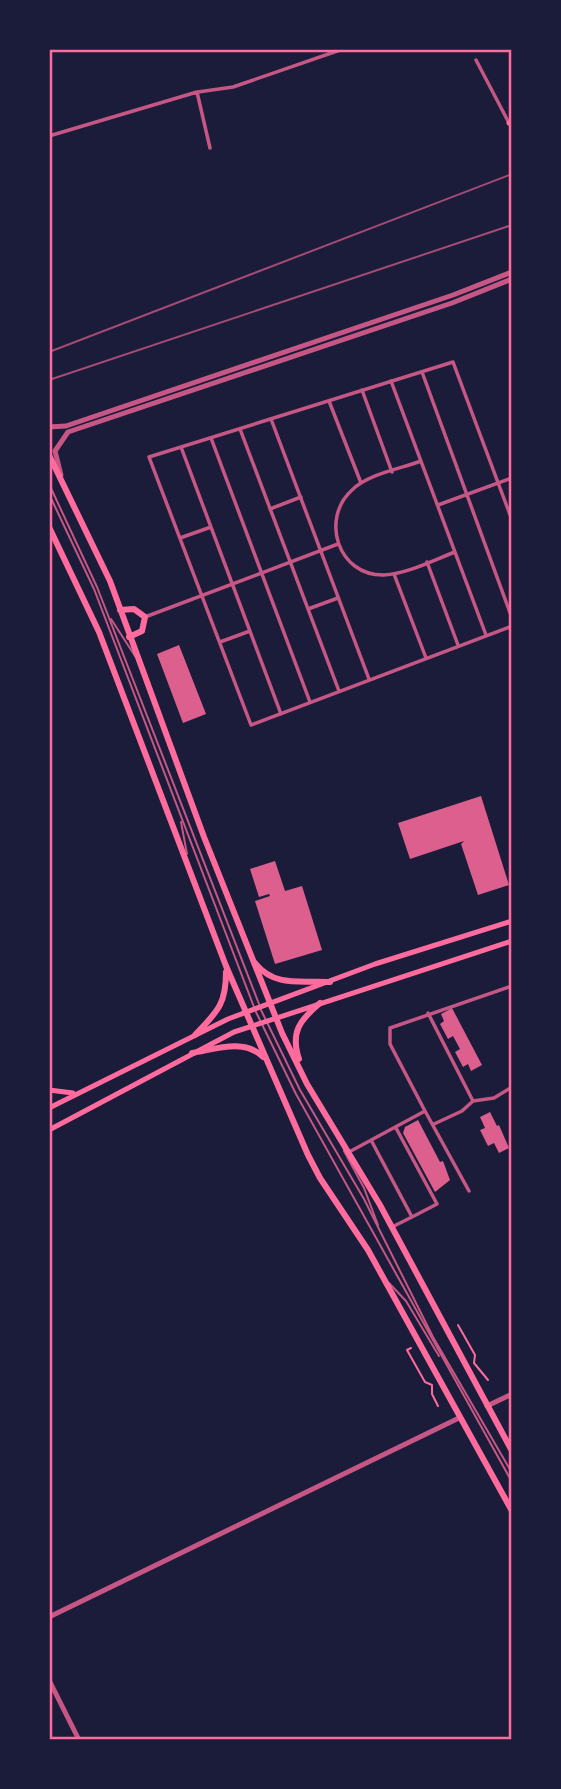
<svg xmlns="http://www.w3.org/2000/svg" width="561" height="1789" font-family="Figtree,sans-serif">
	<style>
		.building { fill: #dd5f8e }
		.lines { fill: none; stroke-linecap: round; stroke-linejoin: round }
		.path { stroke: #ff6b9d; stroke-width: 2 }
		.service { stroke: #c65784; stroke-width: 2 }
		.minor { stroke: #c65784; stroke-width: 3.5 }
		.tertiary { stroke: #c65784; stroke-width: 5 }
		.secondary { stroke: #ff6b9d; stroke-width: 5 }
		.primary { stroke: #ff6b9d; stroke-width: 6 }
		.rail { stroke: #a44b75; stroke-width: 2 }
		.neatline { fill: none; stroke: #ff6b9d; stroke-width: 2.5 }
	</style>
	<rect width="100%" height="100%" fill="#1b1b3a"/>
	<path class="building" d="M179 645 206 714 183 723 157 654Z
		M481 796 509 885 478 895 461 844 464 841 410 859 398 823Z
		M275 861 285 891 302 886 322 950 275 964 255 901 270 896 269 894 259 897 250 869Z
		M452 1008 482 1065 471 1071 468 1064 463 1067 455 1052 460 1049 453 1036 448 1039 440 1024 444 1021 441 1014Z
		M490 1112 497 1126 499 1125 509 1148 499 1153 494 1143 488 1146 480 1130 485 1128 480 1117Z
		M418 1120 440 1162 443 1161 450 1180 435 1192 403 1133 405 1127Z"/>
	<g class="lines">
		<path class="path" d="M458 1325 475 1355 474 1363 488 1380
			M411 1348 407 1350 425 1382 432 1385
			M432 1386V1394L438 1406"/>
		<path class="service" d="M49 484 97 587 259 1004
			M49 494 94 589 254 1007
			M111 619 135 656
			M181 822 187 854
			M261 1010 300 1090 364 1199 433 1337 512 1473
			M256 1012 296 1094 512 1482
			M344 1151 364 1188 378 1225
			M389 1283 406 1301 439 1356"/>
		<path class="minor" d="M476 60 509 123
			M198 92 233 87 343 49
			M49 136 197 92 210 148
			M422 372 512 618
			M391 381 486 635
			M362 390 392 472
			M329 401 361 483
			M271 419 369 679
			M240 429 339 691
			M211 438 310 702
			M181 447 281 714
			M421 461C400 469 368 474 352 490 320 519 338 576 384 575 407 574 434 560 455 552
			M438 505 512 478
			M270 509 301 497
			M512 520 453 362 149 457 251 725 512 626
			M180 538 211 527
			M427 562 458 645
			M394 574 426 658
			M308 609 338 598
			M145 617 338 544
			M220 642 250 631
			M428 1013 473 1101 462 1111 434 1124
			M473 1101 494 1098 512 1087
			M425 1111 469 1191
			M371 1140 412 1217 437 1204 396 1128
			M349 1152 425 1111 390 1044V1028L512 986
			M392 1227 412 1217"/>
		<path class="tertiary" d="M49 427 66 426 453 295 512 272
			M61 475 55 451 68 432 452 303 512 279
			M487 1406 512 1394
			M49 1617 459 1418
			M49 1680 79 1740"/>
		<path class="secondary" d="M509 123 512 121
			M49 1090 73 1093
			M49 1108 228 1019 375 964 512 921
			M49 1130 234 1032 512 941"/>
		<path class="primary" d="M49 455 110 581 204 837 282 1033 307 1084 380 1205 512 1451
			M49 527 99 632 226 966 308 1155 320 1178 368 1250 512 1511
			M120 610 134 609 145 617 142 631 129 637
			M255 963C275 988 302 980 330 982
			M195 1035C217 1012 226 1005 226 972
			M192 1053C216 1049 244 1038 263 1057
			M299 1059C290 1032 300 1020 320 1003"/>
		<path class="rail" d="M49 352 512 174
			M49 380 512 225"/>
	</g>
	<rect width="561" height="1789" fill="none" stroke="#1b1b3a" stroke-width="102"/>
	<rect x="51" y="51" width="459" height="1687" class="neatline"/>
</svg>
